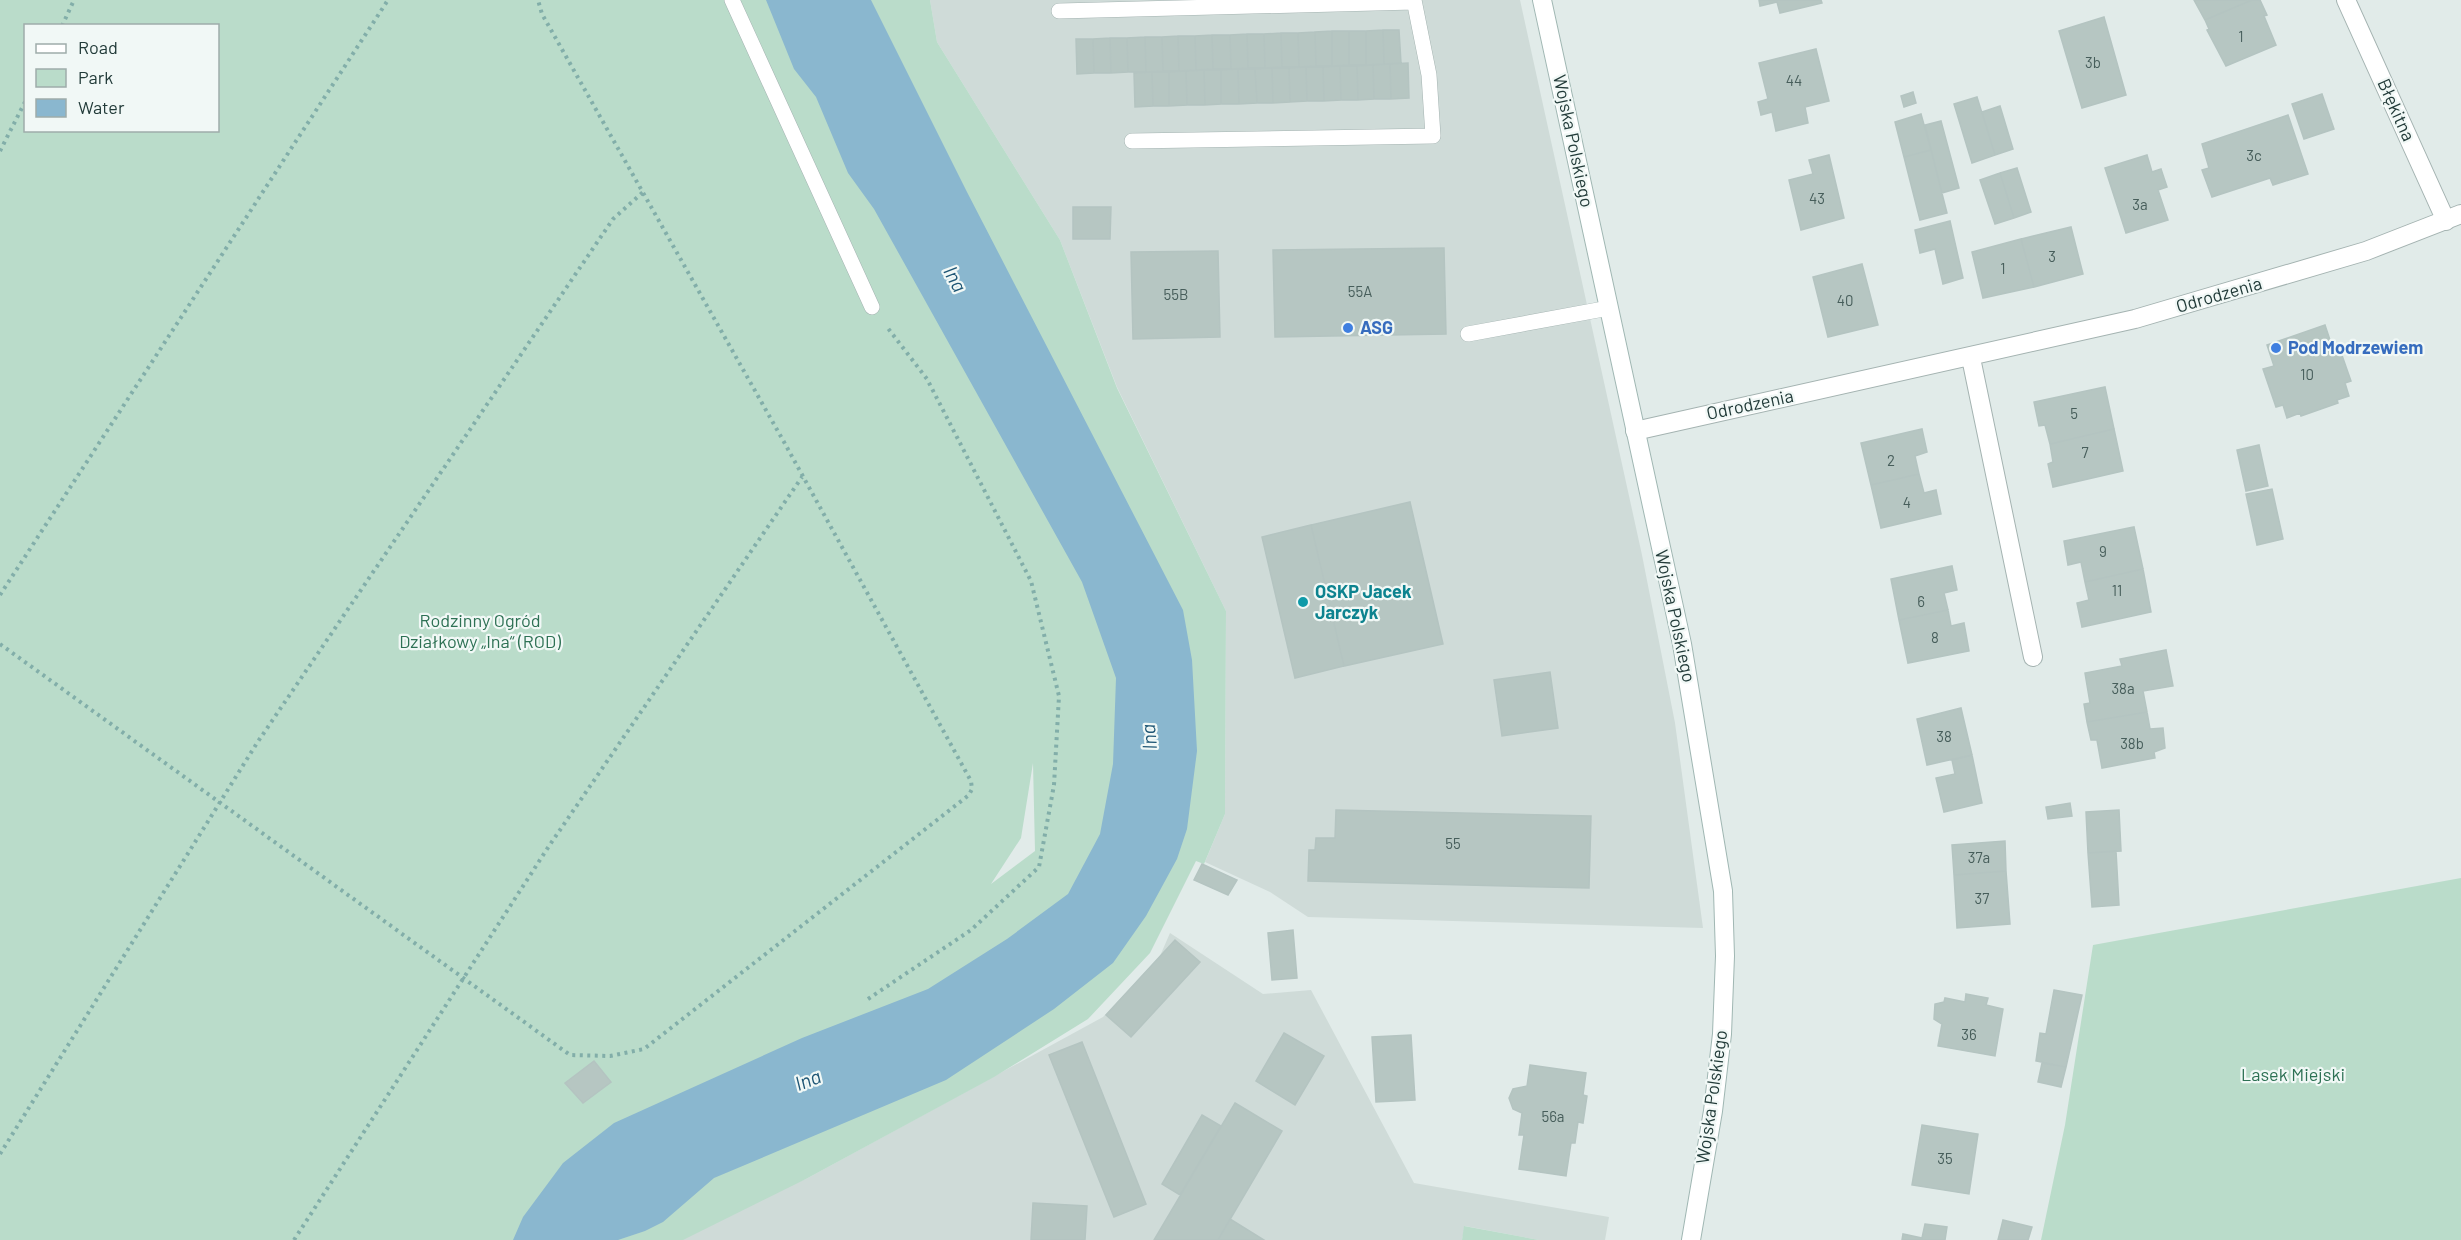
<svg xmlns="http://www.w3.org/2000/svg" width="2461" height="1240" font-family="Barlow,sans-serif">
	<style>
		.built { fill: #cfdbd8 }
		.green { fill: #badcca; fill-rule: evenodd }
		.water { fill: #8ab7cf }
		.building { fill: #b6c6c2; stroke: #b4c4c1; stroke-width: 1.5 }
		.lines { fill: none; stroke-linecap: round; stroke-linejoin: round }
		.lane-casing { stroke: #a4b3b1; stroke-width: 16 }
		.street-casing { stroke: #a4b3b1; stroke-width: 20 }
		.secondary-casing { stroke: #a0b7b3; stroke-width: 20 }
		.path { stroke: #82aea9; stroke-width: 4; stroke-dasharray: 3 4.5; stroke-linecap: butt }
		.lane { stroke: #fff; stroke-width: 15 }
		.street { stroke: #fff; stroke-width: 18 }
		.secondary { stroke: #fff; stroke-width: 18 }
		.shop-dot { fill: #3f7fe0; stroke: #f1f8f6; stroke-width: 2 }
		.culture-dot { fill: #0f9aa8; stroke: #f1f8f6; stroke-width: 2 }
		.labels { text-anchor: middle; stroke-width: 4.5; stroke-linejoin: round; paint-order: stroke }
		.number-label { font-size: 15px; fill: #475e5b }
		.street-label { font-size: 18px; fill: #223b39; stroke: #f1f8f6 }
		.shop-label { font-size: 18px; font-weight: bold; fill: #366cbe; stroke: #f1f8f6; text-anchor: start }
		.culture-label { font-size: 18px; font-weight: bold; fill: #0d838f; stroke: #f1f8f6; text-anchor: start }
		.park-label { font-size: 18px; fill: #2d7154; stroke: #f1f8f6 }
		.water-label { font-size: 20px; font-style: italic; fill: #1e5675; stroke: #f1f8f6 }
	</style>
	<rect width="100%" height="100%" fill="#e1ebe9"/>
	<path class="built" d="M930 0H1520L1642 555 1675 723 1703 928 1308 917 1270 892 1205 862 1225 814 1226 611 1117 387 1060 240 937 42Z
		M1170 933 1263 994 1311 990 1414 1183 1609 1217 1605 1240H1539L1465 1226 1462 1240H667L702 1221 806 1179 1103 1017 1160 956Z"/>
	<path class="green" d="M0 0H930L937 42 1060 240 1117 388 1226 611 1225 814 1204 864 1196 861 1150 953 1088 1019 994 1077 806 1179 683 1240H0ZM26 26H218V130H26ZM1033 763 1035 851 991 884 1021 838Z
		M2461 878V1240H2041L2065 1125 2093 945Z
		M1464 1226 1539 1240H1462Z"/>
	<path class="water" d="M766 0H871L967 192 1183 610 1192 660 1197 751 1187 829 1177 859 1146 916 1113 963 1054 1009 946 1080 714 1178 663 1222 645 1231 618 1240H513L523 1217 563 1163 614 1123 802 1038 928 989 1007 939 1068 894 1100 834 1113 764 1116 678 1082 582 874 209 848 173 816 97 794 69Z"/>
	<path class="building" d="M1759 0H1821L1822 3 1780 13 1777 2 1760 6Z
		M2194 0H2252L2205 20Z
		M2252 0H2260L2267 15 2264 16 2276 45 2226 66 2207 30 2209 29 2205 20Z
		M2104 17 2126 95 2082 108 2059 31Z
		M1383 30 1384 64 1366 65V31Z
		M1383 30H1399L1401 63 1384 64Z
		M1332 31V66H1316L1315 32Z
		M1332 31H1349V65L1332 66Z
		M1349 31H1366V65H1349Z
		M1315 32 1316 66 1299 67 1298 33Z
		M1281 33 1282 67 1265 68 1264 34Z
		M1281 33H1298L1299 67H1282Z
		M1247 34 1248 68 1231 69 1230 35Z
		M1247 34H1264L1265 68H1248Z
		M1212 35 1213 69 1196 70 1195 36Z
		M1212 35H1230L1231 69H1213Z
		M1178 36 1179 71H1163L1162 37Z
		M1178 36H1195L1196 70 1179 71Z
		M1145 37 1146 72H1128L1127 38Z
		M1145 37H1162L1163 71 1146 72Z
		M1110 38 1111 73H1094L1093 39Z
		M1110 38H1127L1128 72 1111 73Z
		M1076 39H1093L1094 73 1077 74Z
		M1816 49 1829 101 1805 107 1808 123 1776 131 1772 112 1761 115 1758 102 1768 99 1759 63Z
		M1408 63 1409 98 1391 99 1390 64Z
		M1390 64 1391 99H1374L1373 65Z
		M1373 65 1374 99 1358 100 1357 66Z
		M1340 66 1341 100 1324 101 1323 67Z
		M1340 66H1357L1358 100H1341Z
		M1306 67 1307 101 1290 102 1289 68Z
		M1306 67H1323L1324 101H1307Z
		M1272 68 1273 103H1257L1255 69Z
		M1272 68H1289L1290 102 1273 103Z
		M1238 69 1239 104H1221V70Z
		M1238 69H1255L1257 103 1239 104Z
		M1204 70 1205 105H1187L1186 71Z
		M1204 70H1221V104L1205 105Z
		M1186 71 1187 105 1169 106V72Z
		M1152 72H1169V106H1153Z
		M1152 72 1153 106 1135 107 1134 73Z
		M1913 92 1916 103 1904 107 1901 96Z
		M2322 94 2334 129 2304 139 2292 104Z
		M1977 97 1995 155 1972 163 1954 104Z
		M2000 106 2013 149 1995 155 1982 112Z
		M1921 114 1931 150 1904 157 1895 122Z
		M2288 115 2308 174 2273 185 2270 178 2212 197 2202 170 2209 168 2202 144Z
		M1941 121 1959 188 1942 193 1925 125Z
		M1931 150 1947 213 1920 220 1904 157Z
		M1829 155 1844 218 1801 230 1789 180 1813 174 1809 160Z
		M2147 155 2152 172 2161 169 2167 187 2158 190 2168 220 2126 233 2105 168Z
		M2017 168 2031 212 2014 218 2000 173Z
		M2000 173 2014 218 1995 224 1980 180Z
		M1073 207H1111L1110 239H1073Z
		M1950 221 1963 278 1943 284 1935 249 1920 253 1915 230Z
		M2071 227 2083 274 2034 287 2021 239Z
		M2021 239 2034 287 1983 298 1972 252Z
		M1444 248 1446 334 1275 337 1273 250Z
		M1218 251 1220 337 1133 339 1131 252Z
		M1862 264 1878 325 1828 337 1813 277Z
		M2325 325 2332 346 2338 344 2351 381 2345 383 2349 396 2337 400 2338 403 2301 416 2300 413 2287 418 2283 405 2276 407 2263 369 2274 366 2267 345Z
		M2105 387 2114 429 2050 444 2045 425 2039 426 2034 402Z
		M1922 429 1927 452 1915 456 1919 474 1871 485 1861 443Z
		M2114 429 2123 471 2053 487 2048 464 2053 462 2050 444Z
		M2259 445 2268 486 2246 491 2237 450Z
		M1919 474 1924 493 1936 490 1941 514 1881 528 1871 485Z
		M2272 489 2283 539 2257 545 2246 494Z
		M1410 502 1443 644 1344 666 1311 525Z
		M1311 525 1344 666 1295 678 1262 537Z
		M2134 527 2143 569 2085 582 2081 562 2068 565 2064 541Z
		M1952 566 1957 590 1944 593 1948 610 1899 620 1891 579Z
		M2143 569 2151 612 2082 627 2077 603 2089 600 2085 582Z
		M1948 610 1951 626 1964 623 1969 651 1908 663 1899 620Z
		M2166 650 2173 686 2143 691 2147 712 2087 722 2084 704 2090 703 2085 673 2122 666 2120 659Z
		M1550 672 1558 728 1502 736 1494 680Z
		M1961 708 1972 755 1927 765 1917 719Z
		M2147 712 2150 729 2163 728 2165 748 2154 752 2155 758 2102 768 2097 740H2091L2087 722Z
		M1972 755 1982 803 1944 812 1936 778 1955 774 1952 760Z
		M2070 803 2072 816 2048 819 2046 807Z
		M1336 810 1591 816 1589 888 1308 881 1309 850H1315L1316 838H1335Z
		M2119 810 2121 851 2088 853 2086 812Z
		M2005 841 2006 871 1954 875 1952 845Z
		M2116 851 2119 905 2092 907 2088 853Z
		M1202 864 1237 880 1228 895 1194 880Z
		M2006 871 2010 924 1957 928 1954 875Z
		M1293 930 1297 978 1272 980 1268 933Z
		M1175 940 1200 962 1131 1037 1106 1015Z
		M2054 990 2082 995 2066 1067 2036 1061 2040 1033 2046 1034Z
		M1966 994 1988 998 1986 1005 2003 1009 1995 1056 1938 1046 1942 1024 1934 1019 1935 1004 1944 1002 1945 998 1965 1002Z
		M1284 1033 1324 1056 1295 1105 1256 1081Z
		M1411 1035 1415 1100 1376 1102 1372 1037Z
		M1082 1042 1146 1204 1114 1217 1049 1055Z
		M594 1061 611 1082 583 1103 565 1083Z
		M2042 1063 2066 1067 2061 1087 2038 1082Z
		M1530 1065 1586 1073 1583 1095 1587 1096 1583 1123 1578 1122 1575 1143H1571L1566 1176 1519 1169 1524 1135H1519L1522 1113 1513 1109 1509 1098 1513 1089 1527 1086Z
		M1235 1103 1282 1131 1218 1240H1154Z
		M1202 1115 1221 1126 1180 1195 1162 1184Z
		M1922 1125 1978 1134 1969 1194 1912 1185Z
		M1033 1203 1087 1206 1085 1240H1031Z
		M1230 1219 1264 1240H1218Z
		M2003 1220 2032 1227 2028 1240H1998Z
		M1925 1224 1947 1227 1945 1240H1902L1903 1234 1922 1238Z"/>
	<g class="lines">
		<g class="lane-casing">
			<path id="lane" d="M732 0 872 307
				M1059 11 1414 2
				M1132 141 1433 136 1429 75 1414 0
				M1468 334 1609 308"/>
		</g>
		<g class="street-casing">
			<path id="street" d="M2346 0 2446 221
				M1971 358 2033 657
				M1635 431 2135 319 2366 251 2461 214"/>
		</g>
		<g class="secondary-casing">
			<path id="secondary" d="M1542 0 1682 644 1723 891 1725 956 1722 1034 1713 1111 1691 1240"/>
		</g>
		<path class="path" d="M62 26 74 0
			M0 151 26 100
			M0 595 388 0
			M0 644 570 1055 610 1056 644 1049 969 795 972 789 971 781 784 442 542 14 538 0
			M868 999 971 930 1039 867 1054 785 1059 696 1031 581 927 379 887 327
			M0 1154 257 743 613 219 643 192
			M294 1240 549 846 802 477"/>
		<use href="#lane" class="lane"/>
		<use href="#street" class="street"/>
		<use href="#secondary" class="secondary"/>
	</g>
	<g class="shop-dot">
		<circle cx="1348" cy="328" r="6"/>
		<circle cx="2276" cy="348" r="6"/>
	</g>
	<circle class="culture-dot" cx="1303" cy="602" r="6"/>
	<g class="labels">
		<g class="number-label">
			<text x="2241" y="42">1</text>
			<text x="2093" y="68">3b</text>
			<text x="1794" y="86">44</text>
			<text x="2254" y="161">3c</text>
			<text x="1817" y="204">43</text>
			<text x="2140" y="210">3a</text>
			<text x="2052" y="262">3</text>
			<text x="2003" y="274">1</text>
			<text x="1360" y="297">55A</text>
			<text x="1176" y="300">55B</text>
			<text x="1845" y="306">40</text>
			<text x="2307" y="380">10</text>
			<text x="2074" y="419">5</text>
			<text x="2085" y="458">7</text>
			<text x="1891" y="466">2</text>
			<text x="1907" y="508">4</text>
			<text x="2103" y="557">9</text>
			<text x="2117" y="596">11</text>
			<text x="1921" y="607">6</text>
			<text x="1935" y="643">8</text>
			<text x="2123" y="694">38a</text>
			<text x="1944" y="742">38</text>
			<text x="2132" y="749">38b</text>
			<text x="1453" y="849">55</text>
			<text x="1979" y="863">37a</text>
			<text x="1982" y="904">37</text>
			<text x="1969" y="1040">36</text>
			<text x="1553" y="1122">56a</text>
			<text x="1945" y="1164">35</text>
		</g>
		<g class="street-label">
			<text transform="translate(2396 110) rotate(66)" y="6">Błękitna</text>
			<text transform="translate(1573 141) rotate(78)" y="6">Wojska Polskiego</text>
			<text transform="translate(2219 295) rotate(-16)" y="6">Odrodzenia</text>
			<text transform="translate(1750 405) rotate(-12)" y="6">Odrodzenia</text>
			<text transform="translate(1675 616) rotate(78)" y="6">Wojska Polskiego</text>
			<text transform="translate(1712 1097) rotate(-82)" y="6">Wojska Polskiego</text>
		</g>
		<g class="shop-label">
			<text x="1360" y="334">ASG</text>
			<text x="2288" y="354">Pod Modrzewiem</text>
		</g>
		<g class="culture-label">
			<text x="1315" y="598">OSKP Jacek<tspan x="1315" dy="21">Jarczyk</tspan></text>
		</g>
		<g class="park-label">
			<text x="480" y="627">Rodzinny Ogród<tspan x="480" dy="21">Działkowy „Ina“ (ROD)</tspan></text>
			<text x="2293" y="1081">Lasek Miejski</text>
		</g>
		<g class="water-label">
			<text transform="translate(955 279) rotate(62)" y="7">Ina</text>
			<text transform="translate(1149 737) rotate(-95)" y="7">Ina</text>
			<text transform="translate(808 1080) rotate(-21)" y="7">Ina</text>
		</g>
	</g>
	<rect x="24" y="24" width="195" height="108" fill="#f1f8f6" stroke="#9eacaa" stroke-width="1.5"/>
	<rect x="36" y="44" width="30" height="9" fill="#ffffff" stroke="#9eacaa" stroke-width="1.5"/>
	<text x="78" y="54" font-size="18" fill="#223b39">Road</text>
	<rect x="36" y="69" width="30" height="18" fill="#badcca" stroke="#9eacaa" stroke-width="1.5"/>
	<text x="78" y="84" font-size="18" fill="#223b39">Park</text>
	<rect x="36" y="99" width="30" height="18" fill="#8ab7cf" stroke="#9eacaa" stroke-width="1.5"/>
	<text x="78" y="114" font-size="18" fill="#223b39">Water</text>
</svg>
